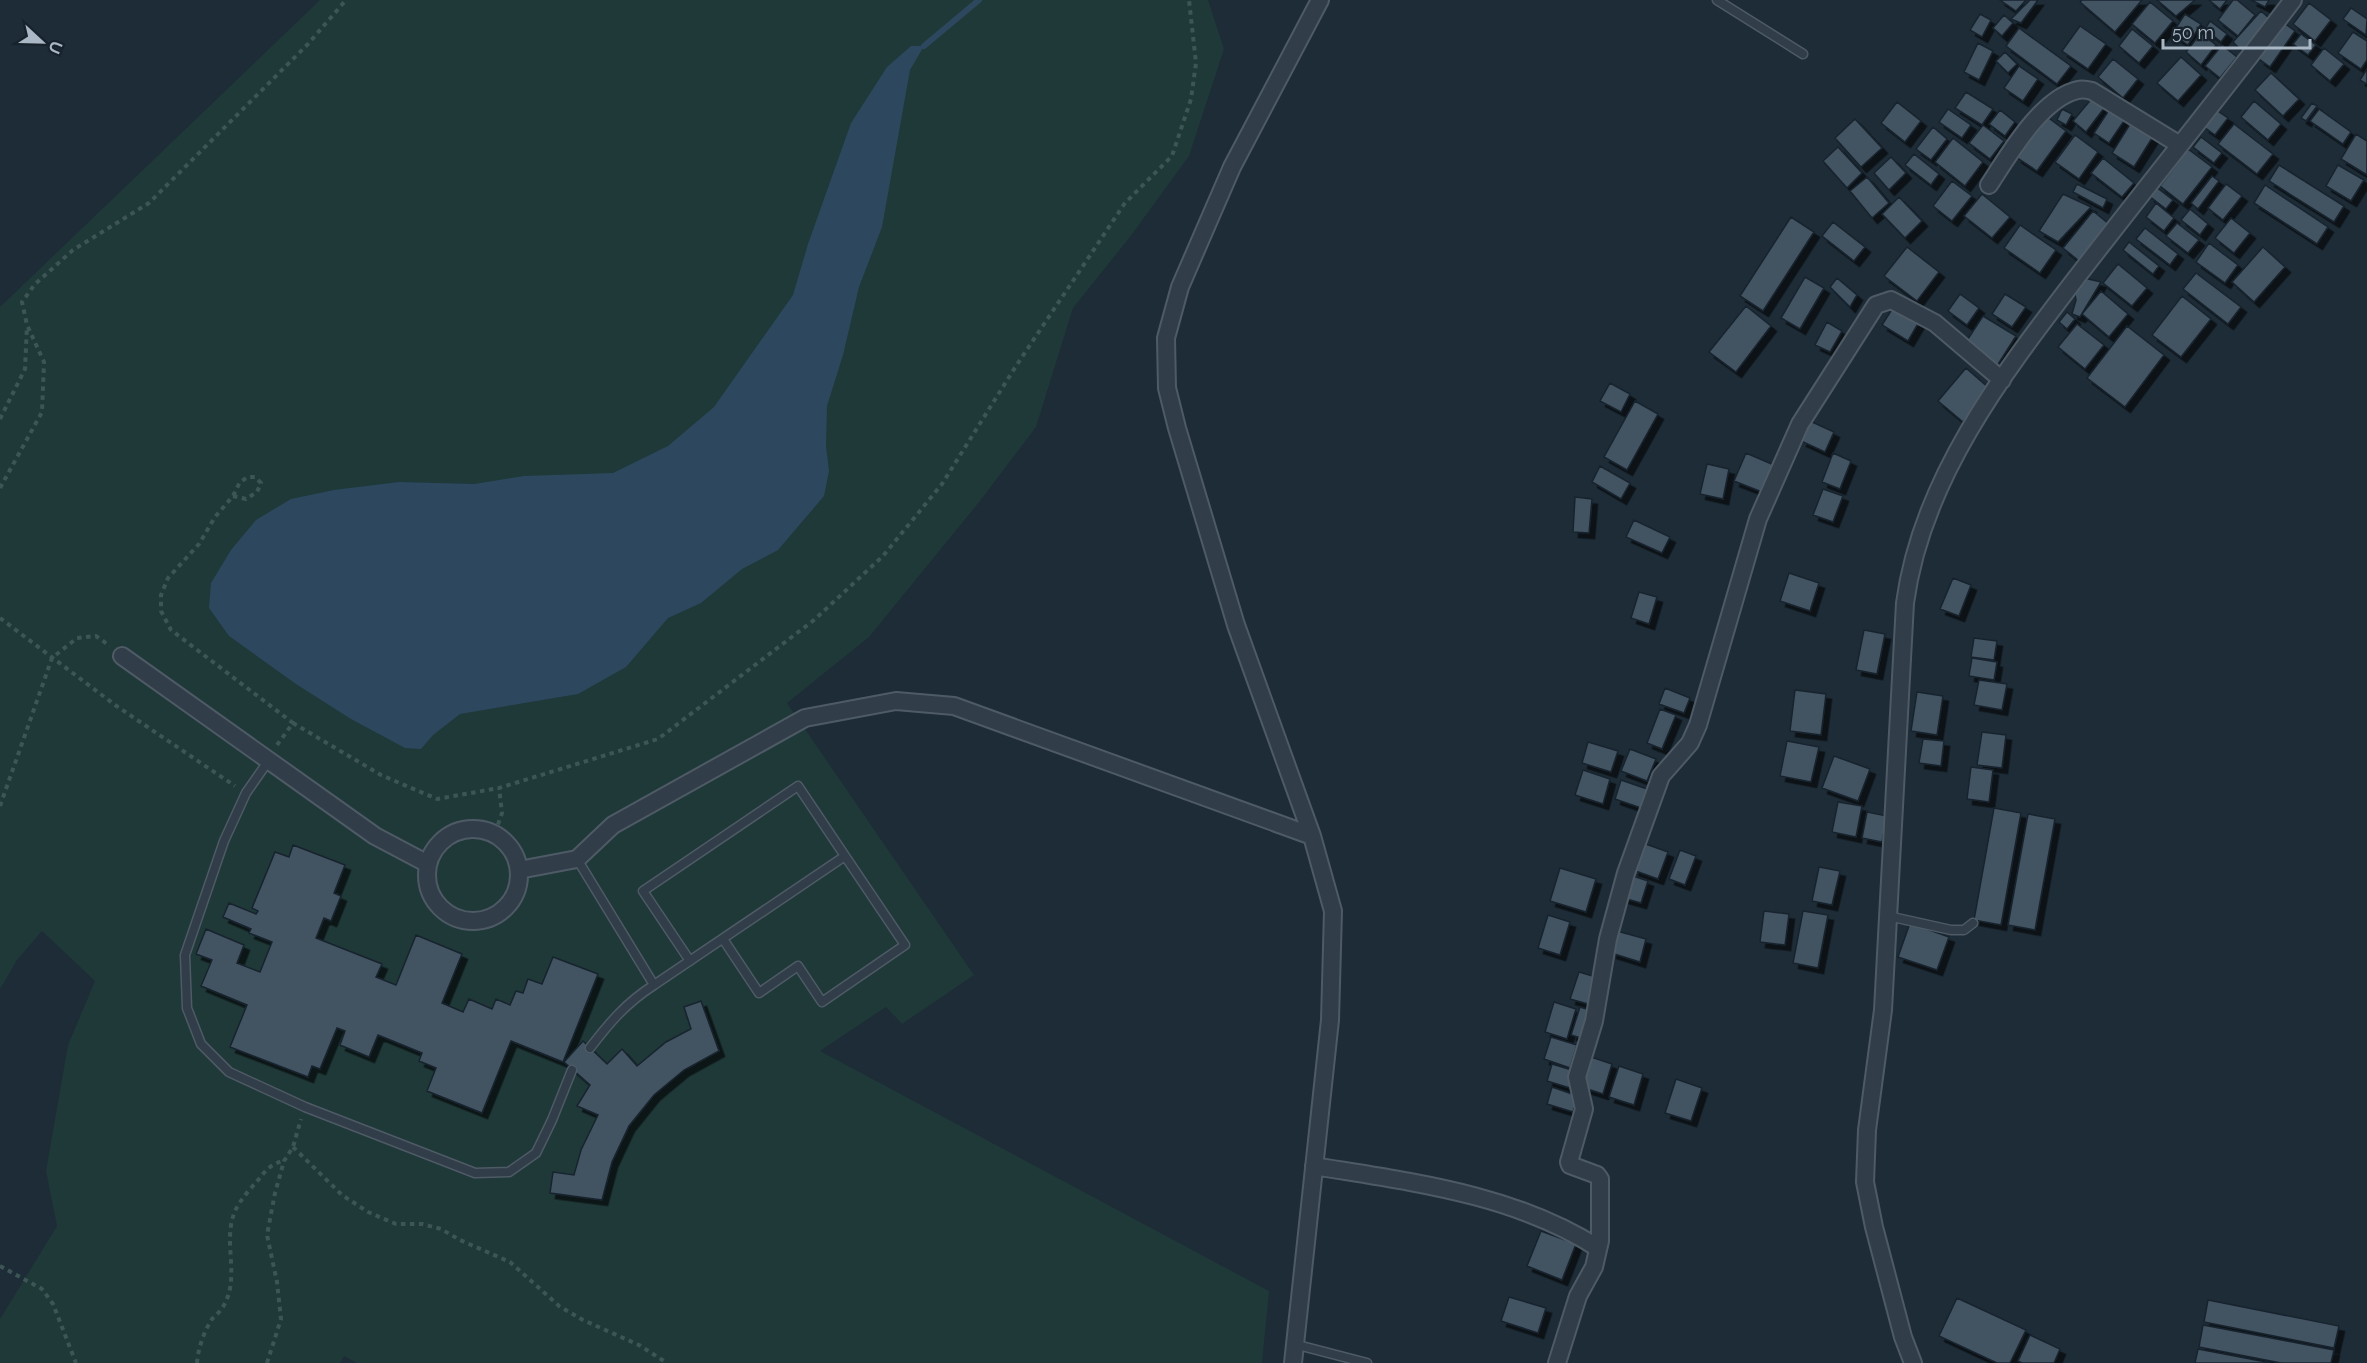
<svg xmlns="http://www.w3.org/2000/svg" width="2367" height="1363" font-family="Raleway,sans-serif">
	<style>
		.green { fill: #1f3838 }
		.water { fill: #2d485e }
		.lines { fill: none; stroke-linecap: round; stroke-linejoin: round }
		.stream { stroke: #2d485e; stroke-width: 6 }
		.building { fill: #435362; stroke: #19242e; stroke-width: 1.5; filter: url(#shadow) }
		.lane-casing { stroke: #4e5b66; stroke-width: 11 }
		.street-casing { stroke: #4e5b66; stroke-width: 20 }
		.path { stroke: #3d5555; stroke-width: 4; stroke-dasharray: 4.5 4.5; stroke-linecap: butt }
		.lane { stroke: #313d48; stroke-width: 8 }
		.street { stroke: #313d48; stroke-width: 16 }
	</style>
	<defs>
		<filter id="shadow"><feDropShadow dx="5.5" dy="5.5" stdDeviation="0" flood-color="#0009"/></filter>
	</defs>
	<rect width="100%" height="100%" fill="#1d2c37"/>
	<path class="green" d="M320 0H1208L1224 49 1189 156 1130 237 1073 308 1036 427 980 501 869 637 787 703 974 975 902 1024 886 1007 820 1051 1269 1291 1262 1363H357L344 1356 340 1363H0V1319L57 1226 46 1171 68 1045 95 981 42 931 17 960 0 989V307Z"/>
	<path class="water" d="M911 46H924L910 70 882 227 859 287 843 355 827 406 826 446 829 471 824 496 778 550 742 569 701 603 668 618 626 667 578 694 460 714 433 735 421 749 405 748 351 719 296 684 229 636 209 608 211 583 231 550 256 520 291 499 334 490 399 482 474 484 524 476 613 473 668 446 714 407 793 295 808 244 851 123 887 67Z"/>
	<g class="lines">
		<path class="stream" d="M924 46 979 0"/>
	</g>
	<path class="building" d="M2000 0H2026L2016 11Z
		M2030 0H2038L2021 23 2011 19Z
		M2082 0H2142L2115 32 2080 2Z
		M2157 0H2195L2176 16Z
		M2209 0H2227L2220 9Z
		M2233 0H2237L2255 15 2238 36 2218 20Z
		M2251 0H2269L2265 7Z
		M2150 2 2173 21 2155 43 2132 24Z
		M2309 3 2331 20 2315 41 2293 24Z
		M2351 8 2367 19 2366 35 2343 19Z
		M2261 11 2270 19 2242 51 2233 42Z
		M1980 14 1991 20 1982 37 1970 30Z
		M2185 14 2201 24 2188 45 2172 34Z
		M2004 15 2013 23 2002 36 1993 28Z
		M2210 21 2227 34 2221 42 2205 29Z
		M2284 23 2295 31 2270 67 2259 59Z
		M2080 26 2106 44 2088 69 2062 51Z
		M2019 28 2071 66 2057 84 2006 46Z
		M2132 29 2153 46 2139 63 2119 46Z
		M2353 32 2367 41V60L2361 69 2338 53Z
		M2201 33 2216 45 2201 65 2186 52Z
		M2301 34 2316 45 2308 55 2293 44Z
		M1978 43 1993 51 1979 80 1964 72Z
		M2222 45 2237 57 2220 78 2205 66Z
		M2324 48 2344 64 2330 81 2311 65Z
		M2005 52 2017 64 2008 73 1996 61Z
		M2181 57 2201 75 2178 101 2157 83Z
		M2113 59 2138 79 2123 98 2098 77Z
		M2019 66 2038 79 2023 101 2004 88Z
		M2367 69V84L2360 80Z
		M2271 73 2299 99 2283 116 2255 90Z
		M1966 92 1993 109 1982 125 1955 108Z
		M2093 97 2105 107 2086 132 2073 121Z
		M2254 101 2281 124 2268 140 2241 117Z
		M1897 102 1921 121 1905 142 1881 123Z
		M2312 103 2317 106 2306 121 2301 118Z
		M2111 107 2126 118 2109 143 2094 133Z
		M1948 109 1971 125 1962 138 1939 122Z
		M2062 109 2072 114 2066 125 2057 120Z
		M2319 109 2351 132 2343 144 2310 121Z
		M2000 110 2015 122 2005 136 1989 124Z
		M2216 110 2228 118 2215 135 2204 127Z
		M2046 116 2066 131 2037 171 2016 157Z
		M1855 119 1882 148 1861 167 1835 138Z
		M2132 121 2154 135 2134 167 2112 153Z
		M2234 124 2273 154 2257 174 2218 144Z
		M1983 125 2004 141 1990 159 1969 143Z
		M1933 127 1947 139 1931 160 1916 149Z
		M2356 134 2367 141V175L2341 159Z
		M2075 135 2098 152 2079 179 2055 162Z
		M2201 137 2222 153 2214 163 2193 147Z
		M1953 138 1983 162 1965 186 1935 162Z
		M1838 147 1862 173 1847 188 1823 161Z
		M2188 149 2212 167 2183 204 2160 186Z
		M1914 154 1939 174 1931 185 1905 165Z
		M1891 157 1906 173 1889 190 1874 173Z
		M2103 158 2134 183 2122 197 2091 173Z
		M2279 165 2344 206 2334 222 2269 181Z
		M2338 165 2364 180 2351 201 2326 186Z
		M2212 176 2219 181 2198 209 2191 203Z
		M1867 177 1889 203 1872 218 1850 191Z
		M1952 181 1972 196 1952 221 1933 206Z
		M2077 184 2107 199 2103 208 2073 192Z
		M2226 184 2242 196 2223 220 2208 208Z
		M2265 185 2328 227 2317 244 2254 203Z
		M2156 187 2173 200 2166 209 2149 196Z
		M1982 194 2010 217 1992 238 1964 216Z
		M2063 194 2091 207 2058 242 2039 231Z
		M1899 197 1922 221 1905 238 1882 214Z
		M2156 203 2174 218 2164 231 2146 217Z
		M2190 209 2208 224 2200 235 2181 220Z
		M2093 211 2109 224 2079 261 2063 248Z
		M1791 217 1814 232 1763 311 1740 296Z
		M2231 218 2250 233 2234 253 2215 238Z
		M1833 222 1865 247 1854 261 1822 236Z
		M2177 223 2199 240 2188 253 2166 236Z
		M2020 225 2056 250 2040 273 2004 248Z
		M2145 228 2178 254 2170 265 2136 239Z
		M2129 242 2159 266 2153 274 2123 250Z
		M2209 243 2238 265 2225 283 2196 262Z
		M1907 247 1939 272 1917 301 1884 276Z
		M2263 247 2285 267 2254 302 2232 282Z
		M2118 264 2147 288 2132 306 2103 283Z
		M2196 273 2241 307 2228 324 2183 289Z
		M1805 277 1824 288 1800 329 1781 318Z
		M1837 278 1857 295 1850 307 1830 287Z
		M2084 278 2101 282 2080 317 2072 314 2076 300 2075 294Z
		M2101 291 2128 314 2109 337 2082 314Z
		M1960 294 1979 308 1967 325 1948 311Z
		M2005 294 2026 307 2012 327 1992 314Z
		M2182 296 2211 319 2181 357 2152 335Z
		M1746 306 1771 326 1736 372 1709 352Z
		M1894 306 1919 322 1908 341 1882 325Z
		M2067 312 2075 319 2067 329 2059 322Z
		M1983 316 2016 336 1997 366 1964 345Z
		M1827 322 1842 331 1830 352 1815 345Z
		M2077 324 2104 345 2085 369 2058 347Z
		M2127 326 2164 355 2125 407 2087 378Z
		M1966 368 1990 389 1963 422 1938 401Z
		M1610 383 1630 394 1621 412 1600 401Z
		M1635 401 1658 414 1627 470 1604 457Z
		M1810 421 1834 432 1825 452 1801 441Z
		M1746 453 1774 465 1762 492 1734 481Z
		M1833 453 1851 461 1840 489 1822 482Z
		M1707 464 1729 469 1723 499 1700 494Z
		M1600 466 1630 483 1621 499 1592 482Z
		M1823 489 1843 496 1833 522 1813 515Z
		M1575 497 1592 499 1589 533 1573 532Z
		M1634 520 1670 537 1662 553 1626 537Z
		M1789 573 1819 583 1810 611 1780 601Z
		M1953 578 1971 585 1959 616 1940 609Z
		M1639 592 1657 597 1649 624 1631 618Z
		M1864 630 1885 634 1877 674 1856 670Z
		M1974 638 1997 641 1994 660 1971 657Z
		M1972 658 1997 662 1994 680 1969 676Z
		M1979 680 2007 684 2002 710 1974 705Z
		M1665 688 1690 698 1684 713 1659 704Z
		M1795 690 1826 694 1821 735 1790 731Z
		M1917 692 1943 696 1937 735 1911 731Z
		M1660 709 1676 715 1662 749 1647 743Z
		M1982 732 2006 735 2002 768 1977 765Z
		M1923 739 1944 741 1941 766 1919 763Z
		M1787 741 1819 747 1811 782 1780 776Z
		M1588 742 1618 751 1611 772 1582 763Z
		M1630 749 1656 759 1647 781 1621 771Z
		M1834 756 1870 769 1858 801 1822 788Z
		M1971 767 1993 770 1989 802 1967 799Z
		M1583 770 1610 779 1603 804 1575 795Z
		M1621 780 1650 790 1644 809 1615 799Z
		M1838 802 1862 806 1856 837 1832 832Z
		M1994 808 2021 813 2001 925 1974 920Z
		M1867 812 1887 816 1882 842 1862 838Z
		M2028 814 2055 819 2035 930 2008 925Z
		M1643 843 1668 852 1658 879 1633 870Z
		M293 845 345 865 334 893 341 896 331 921 324 918 316 938 382 964 376 977 396 985 416 935 462 954 442 1003 463 1012 469 999 492 1009 496 999 510 1005 516 991 523 993 528 979 542 984 553 957 598 974 563 1062 511 1041 482 1113 427 1091 436 1068 419 1061 422 1053 378 1035 369 1057 340 1045 345 1031 337 1028 320 1069 312 1066 308 1077 230 1047 247 1005 201 986 212 960 196 954 206 929 244 945 237 963 260 972 272 942 249 933 251 929 223 917 229 903 256 914 258 911 252 908 275 852 289 857Z
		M1680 850 1696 856 1685 885 1669 879Z
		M1819 867 1840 871 1832 905 1812 901Z
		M1560 868 1596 879 1586 912 1550 901Z
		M1630 875 1648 881 1641 903 1623 898Z
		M1764 911 1789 914 1785 945 1760 942Z
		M1803 911 1828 915 1818 968 1793 963Z
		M1548 915 1570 922 1560 955 1538 948Z
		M1910 923 1949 937 1937 970 1898 957Z
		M1617 931 1646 939 1640 962 1611 953Z
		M1579 972 1596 977 1588 1004 1570 999Z
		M701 1001 719 1051 684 1070 654 1095 629 1126 612 1162 602 1200 550 1193 553 1172 574 1175 581 1150 598 1115 577 1106 590 1085 564 1062 583 1041 607 1064 622 1049 637 1066 666 1042 691 1029 684 1007Z
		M1554 1002 1576 1009 1567 1039 1545 1032Z
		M1580 1007 1593 1011 1584 1039 1571 1035Z
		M1551 1037 1577 1045 1570 1068 1544 1059Z
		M1591 1057 1612 1064 1603 1094 1581 1087Z
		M1552 1064 1575 1071 1570 1088 1547 1081Z
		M1619 1066 1643 1074 1634 1105 1609 1097Z
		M1676 1079 1702 1088 1691 1121 1665 1113Z
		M1552 1087 1578 1096 1573 1112 1547 1104Z
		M1541 1231 1576 1244 1562 1280 1527 1266Z
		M1509 1297 1546 1308 1538 1333 1501 1321Z
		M1957 1298 2026 1330 2010 1363H1997L1939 1336Z
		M2208 1300 2339 1326 2334 1348 2204 1322Z
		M2203 1325 2334 1350 2331 1363H2281L2199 1347Z
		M2030 1335 2060 1349 2054 1363H2022L2018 1361Z
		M2198 1349 2271 1363H2195Z"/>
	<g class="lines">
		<g class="lane-casing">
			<path id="lane" d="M1717 0 1803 54
				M269 760 246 793 224 841 185 955 187 1008 201 1044 229 1072 305 1107 475 1173 509 1172 536 1153 552 1120 572 1070
				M577 859 654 985C626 1003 610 1022 590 1048
				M1888 916 1951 930H1964L1973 923
				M690 961 643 891 798 786 845 856
				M654 985 845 856 905 945 822 1002 798 966 759 993 723 939
				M1294 1344 1367 1363"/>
		</g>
		<g class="street-casing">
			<path id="street" d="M1989 185C2008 156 2041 98 2078 90 2082 89 2088 90 2092 91L2180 145
				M122 656 375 836 428 864
				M427 875a46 46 0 1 1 92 0a46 46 0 1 1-92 0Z
				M1312 836 1236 625 1177 428 1167 388 1166 338 1180 287 1232 167 1320 0
				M519 870 577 859 613 825 805 718 896 701 954 706 1312 836 1333 911 1330 1020 1293 1363
				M1314 1166C1411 1182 1514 1194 1598 1248
				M1557 1363 1578 1296 1594 1267 1600 1241V1179L1597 1175 1570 1165 1569 1162 1584 1109 1577 1077 1594 1021 1608 939 1626 873 1661 776 1690 743 1698 725 1758 519 1800 424 1876 305 1891 300 1935 323 2002 380
				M1913 1363 1903 1337 1874 1227 1865 1182 1867 1130 1883 1010 1905 603C1922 477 2005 371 2080 273 2150 182 2223 92 2293 0"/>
		</g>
		<path class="path" d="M0 419 25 369 27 326
			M0 488 42 412 44 362 27 325 22 302 35 284 73 250 149 203 308 44 346 0
			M233 496 246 499 257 492 261 483 255 477H248L240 482 233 496 215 517 199 544 168 578 161 595V611L171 630 293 723
			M0 618 115 705 235 786
			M277 745 293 723 381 775 437 799 499 788 658 739 814 620 883 556 942 484 1016 366 1125 203 1172 156 1191 99 1196 63 1189 0
			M0 806 52 658 77 638 96 636 110 646
			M495 833 502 813 499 788
			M293 1147 342 1195 368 1212 396 1224H422L441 1229 460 1240 510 1262 559 1306 583 1320 639 1345 667 1363
			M0 1266 42 1289 53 1304 76 1363
			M197 1363C198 1349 204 1331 212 1319 216 1315 221 1311 224 1305 241 1275 221 1240 236 1209 241 1199 251 1188 259 1179 266 1170 272 1163 284 1161
			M267 1363 281 1319 277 1282 267 1235 275 1193 284 1161 293 1147 301 1119"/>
		<use href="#lane" class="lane"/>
		<use href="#street" class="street"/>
	</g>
	<g transform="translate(42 42) rotate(112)" stroke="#17222c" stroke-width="4.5" paint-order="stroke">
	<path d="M0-4.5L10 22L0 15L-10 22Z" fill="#aab8c5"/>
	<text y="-9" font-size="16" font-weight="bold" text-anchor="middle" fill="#aab8c5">U</text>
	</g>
	<path d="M2163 39v9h147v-9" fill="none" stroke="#aab8c5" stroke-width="3"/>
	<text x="2172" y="39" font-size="18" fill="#aab8c5" stroke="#17222c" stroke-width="4.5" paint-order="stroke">50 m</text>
</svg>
